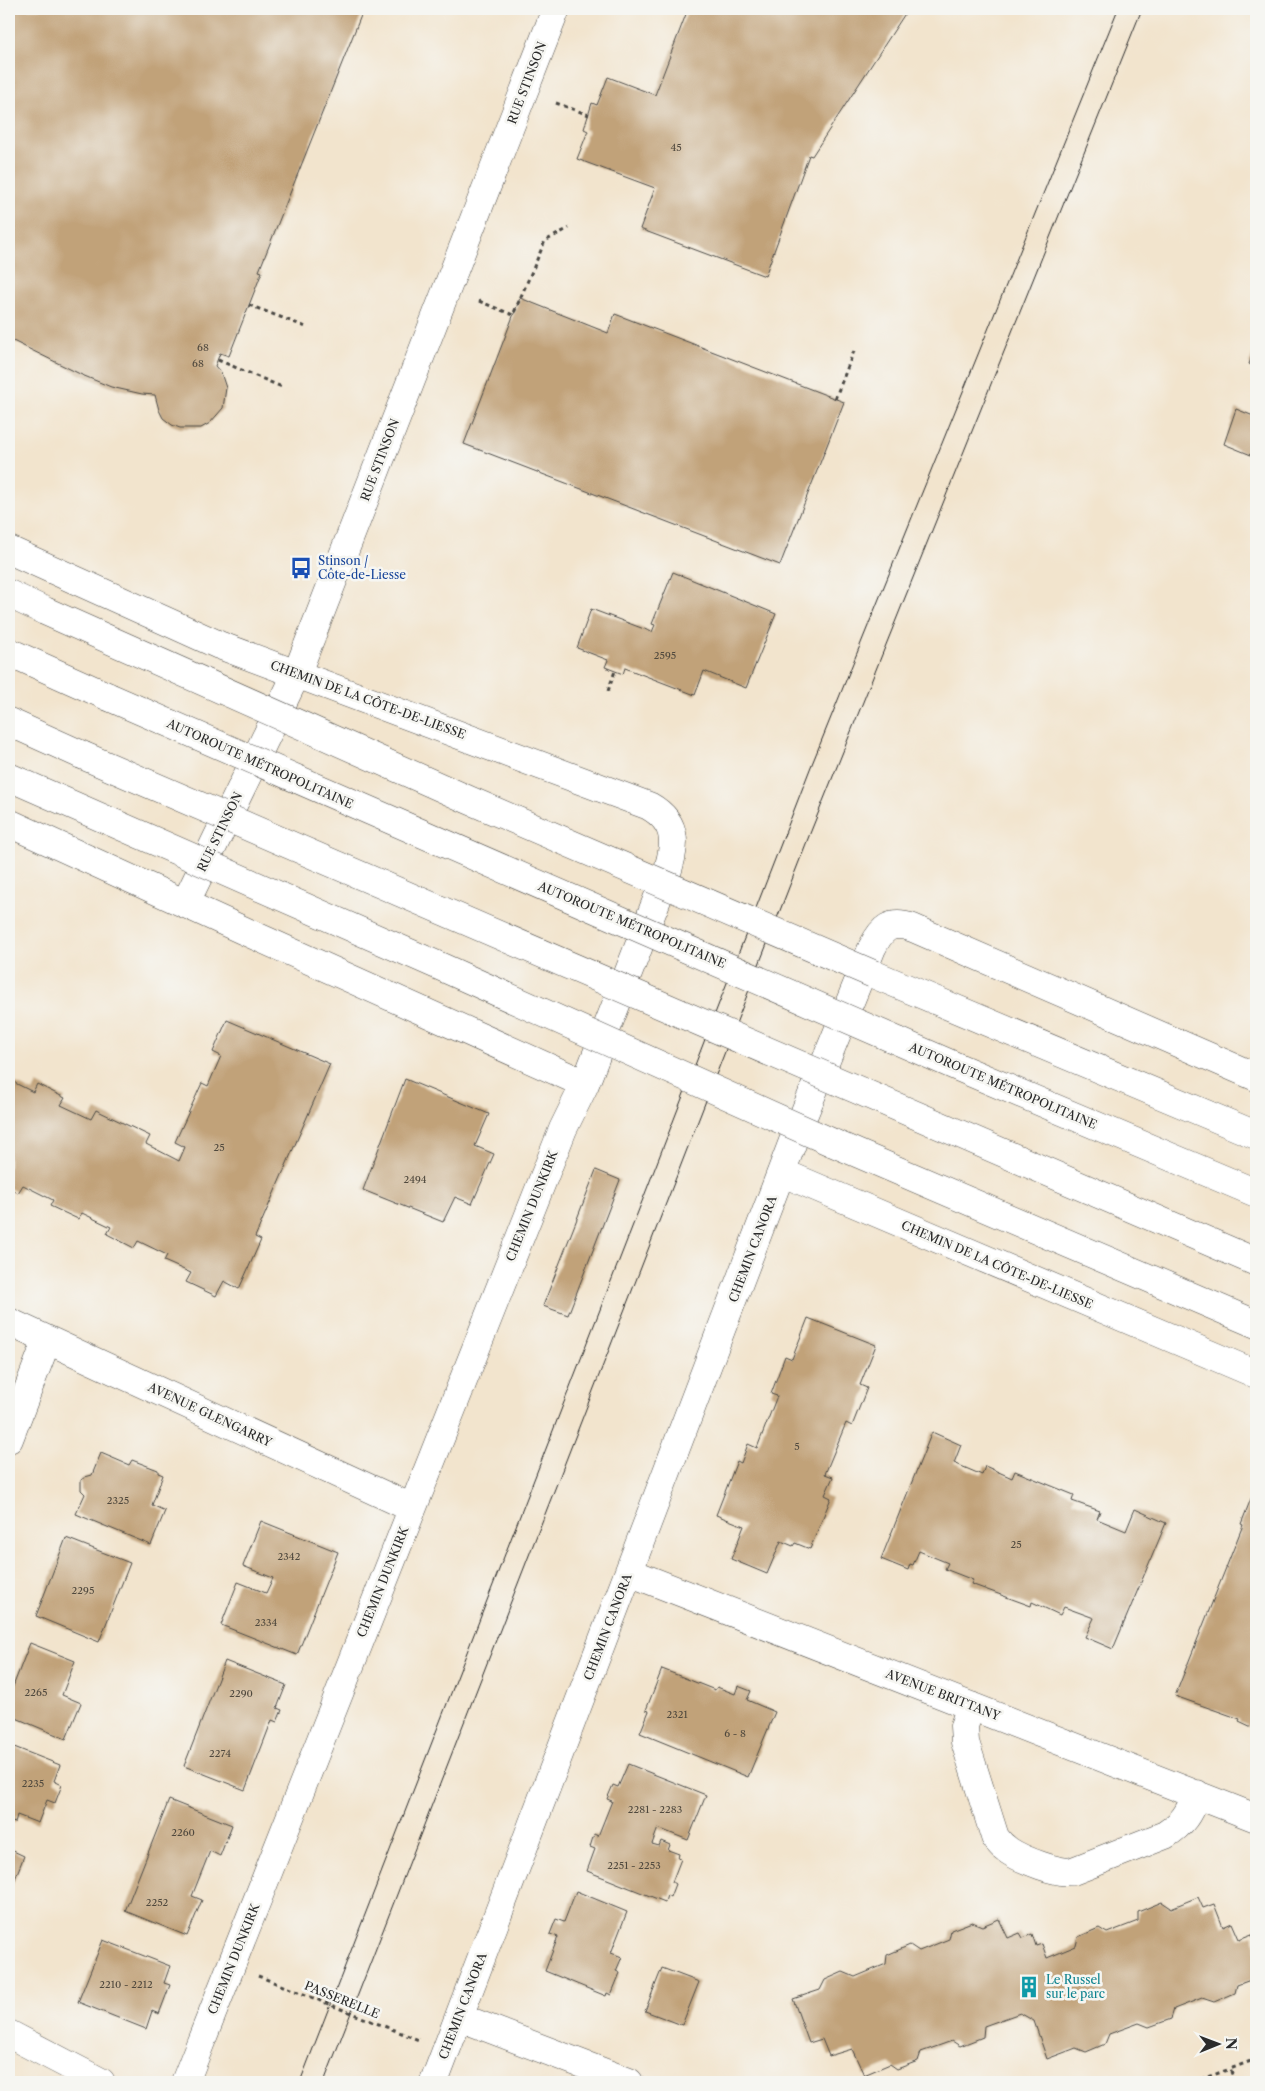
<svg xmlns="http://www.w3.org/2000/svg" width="1265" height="2091" font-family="'Libre Caslon Text',serif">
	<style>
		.building { fill: #c1a279 }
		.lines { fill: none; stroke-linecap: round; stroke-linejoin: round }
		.minor-casing { stroke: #494743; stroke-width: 29 }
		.major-casing { stroke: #494743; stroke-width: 29 }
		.highway-casing { stroke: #494743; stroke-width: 29 }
		.path { stroke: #494743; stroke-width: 3; stroke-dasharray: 4 4; stroke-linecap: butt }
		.minor { stroke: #fff; stroke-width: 28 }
		.major { stroke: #fff; stroke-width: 28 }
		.highway { stroke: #fff; stroke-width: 28 }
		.tram { stroke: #2b2b2b; stroke-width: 1 }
		.major-bridge-casing { stroke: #494743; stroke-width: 29; stroke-linecap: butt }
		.highway-bridge-casing { stroke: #494743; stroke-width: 29; stroke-linecap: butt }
		.path-bridge { stroke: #494743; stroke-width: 3; stroke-dasharray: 4 4; stroke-linecap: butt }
		.major-bridge { stroke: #fff; stroke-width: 28 }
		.highway-bridge { stroke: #fff; stroke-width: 28 }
		.labels { text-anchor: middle; stroke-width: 5; stroke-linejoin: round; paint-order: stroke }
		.number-label { font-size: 10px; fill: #50493e }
		.street-label { font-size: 12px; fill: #2b2b2b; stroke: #f6f6f2 }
		.transit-label { font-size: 12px; fill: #164399; stroke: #f6f6f2; text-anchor: start }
		.culture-label { font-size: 12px; fill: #0d838f; stroke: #f6f6f2; text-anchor: start }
	</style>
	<rect width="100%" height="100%" fill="#f6f6f2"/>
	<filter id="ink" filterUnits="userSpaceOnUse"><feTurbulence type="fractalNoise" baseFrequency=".02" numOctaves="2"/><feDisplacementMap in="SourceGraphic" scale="10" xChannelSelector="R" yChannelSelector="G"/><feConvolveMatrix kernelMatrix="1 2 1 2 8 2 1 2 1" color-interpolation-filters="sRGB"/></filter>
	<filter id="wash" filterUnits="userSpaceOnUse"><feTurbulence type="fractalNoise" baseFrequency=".0096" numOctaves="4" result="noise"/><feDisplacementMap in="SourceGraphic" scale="20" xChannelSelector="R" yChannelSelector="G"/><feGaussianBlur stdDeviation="1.12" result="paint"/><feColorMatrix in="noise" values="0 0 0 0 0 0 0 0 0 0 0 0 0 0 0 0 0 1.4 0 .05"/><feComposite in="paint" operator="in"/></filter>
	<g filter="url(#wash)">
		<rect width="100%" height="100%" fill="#f2e4cd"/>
		<g id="blocks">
			<path class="building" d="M14 9H352L362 13 259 271 262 272 229 356 220 353 215 366 221 373 226 388 223 408 210 423 201 428H180L172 425 163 418 159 410 155 395 142 394 111 387 82 375 9 339V22Z
				M688 9H908L812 156 809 155 765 276 640 229 655 188 577 159 588 131 584 129 592 103 597 105 608 77 655 95Z
				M520 298 608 333 615 314 844 402 780 565 464 444Z
				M1256 345V367L1249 364Z
				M1236 409 1256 417V457L1224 444Z
				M673 572 776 614 746 688 704 671 695 695 625 668 623 674 605 667 608 660 577 648 591 609 652 632 655 625 652 624Z
				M227 1020 330 1064 255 1237 261 1240 239 1289 224 1281 216 1296 186 1282 191 1273 164 1261 167 1255 138 1241 134 1248 107 1234 111 1227 82 1213 78 1219 50 1206 53 1200 23 1185 18 1193 9 1188V1080L33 1092 37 1084 65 1098 61 1105 91 1119 96 1110 150 1136 146 1144 179 1161 185 1147 175 1142 202 1083 208 1086 221 1056 213 1052Z
				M405 1079 489 1114 475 1146 494 1154 472 1204 455 1197 443 1222 363 1190Z
				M596 1170 620 1180 568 1315 543 1306Z
				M808 1318 876 1345 860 1385 867 1388 852 1426 846 1423 825 1474 833 1477 825 1495 831 1498 810 1549 795 1543 793 1546 781 1541 767 1574 731 1559 744 1526 716 1515 737 1461 741 1463 748 1444 757 1448 777 1396 771 1394 785 1356 792 1359Z
				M932 1432 961 1445 954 1463 982 1475 985 1466 1012 1478 1015 1471 1074 1495 1072 1501 1100 1511 1097 1519 1126 1531 1135 1509 1166 1523 1113 1649 1085 1637 1094 1618 1064 1607 1060 1615 1032 1602 1031 1606 971 1584 973 1580 945 1569 948 1563 919 1551 913 1565 910 1564 908 1570 881 1559Z
				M101 1453 129 1465 132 1460 158 1470V1473L163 1475 152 1505 165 1511 151 1545 76 1514 85 1494 81 1490V1480L85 1477 92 1475Z
				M1256 1486V1729L1239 1721 1240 1719 1175 1696 1243 1525 1241 1524Z
				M261 1521 338 1552 297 1655 221 1625 238 1582 266 1593 273 1578 243 1566Z
				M66 1538 130 1563 99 1642 36 1616Z
				M30 1643 75 1661 62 1695 81 1703 66 1739 9 1715V1687L12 1689Z
				M225 1661 286 1685 277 1708 282 1710 277 1722 272 1720 245 1790 184 1766Z
				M662 1669 715 1690 717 1687 735 1694 738 1686 751 1691 747 1700 775 1712 748 1777 640 1733 649 1711 646 1710Z
				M9 1745 60 1765 54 1781 62 1785 55 1803 47 1800 38 1823 17 1815 15 1823 9 1821Z
				M628 1764 706 1795 688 1840 658 1828 652 1844 659 1846 661 1841 670 1845 668 1850 679 1854 678 1858 681 1859 672 1882 675 1884 670 1897 667 1895 665 1902 587 1871 595 1849 590 1847 594 1834 598 1836 612 1801 607 1799 613 1785 618 1787Z
				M169 1800 232 1825 220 1856 210 1851 192 1896 202 1900 187 1936 125 1911Z
				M9 1849 24 1856 9 1894Z
				M576 1891 627 1912 611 1953 622 1957 616 1971 620 1973 611 1995 607 1993 606 1996 545 1971 558 1937 550 1934 556 1919 564 1922Z
				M1198 1897 1203 1908 1214 1904 1223 1927 1232 1923 1239 1939 1252 1934 1256 1945V1978L1237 1985 1235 1993 1214 2002 1202 1998 1174 2009 1171 2019 1149 2027 1139 2023 1109 2034 1105 2044 1086 2052 1076 2048 1047 2059 1034 2021 1020 2013 984 2026 983 2037 960 2046 952 2041 921 2052 918 2061 897 2069 890 2064 864 2075 852 2049 829 2056 822 2039 809 2043 793 1999 820 1990 825 1980 843 1972 855 1977 886 1964 887 1955 910 1945 919 1951 949 1939 951 1930 972 1922 982 1926 999 1919 1008 1938 1020 1933 1023 1938 1032 1934 1036 1946 1042 1944 1047 1958 1076 1946 1078 1937 1099 1928 1107 1933 1138 1921V1912L1162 1902 1171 1908Z
				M103 1940 170 1966 164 1983 170 1985 159 2014 152 2011 146 2029 78 2002Z
				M662 1968 699 1982 682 2025 645 2011Z"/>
		</g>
	</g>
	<g filter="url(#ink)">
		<use href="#blocks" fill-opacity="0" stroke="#494743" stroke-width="1"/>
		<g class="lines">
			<g class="minor-casing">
				<path id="minor" d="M9 550 219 645 649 806C681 824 675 849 665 879L585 1084 563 1129 185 2082
					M9 823 249 933 585 1084
					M185 904 297 673 556 9
					M783 1173 1256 1374
					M9 1322 412 1508
					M9 1439 47 1340
					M629 1572 1256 1818
					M971 1706 964 1726 965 1742 995 1837C999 1843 1003 1847 1009 1851 1021 1859 1060 1875 1073 1871L1165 1835C1184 1823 1188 1814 1197 1794
					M459 2017 629 2082
					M9 2034 101 2082
					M434 2082 795 1136 872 948C882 928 890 920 913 928L1256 1077"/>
			</g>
			<g class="major-casing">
				<path id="major" d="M9 594 45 611
					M873 974 1256 1135
					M831 1142 1256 1324"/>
			</g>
			<g class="highway-casing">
				<path id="highway" d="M9 652 109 697
					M9 722 82 755"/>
			</g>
			<path class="path" d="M556 103 589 115
				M479 301 513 315 545 241 569 228
				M249 305 306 327
				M218 360 282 387
				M835 399 854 351
				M608 691 615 671
				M1193 2082 1230 2069
				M1235 2082 1230 2069 1256 2059"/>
			<use href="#minor" class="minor"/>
			<use href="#major" class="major"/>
			<use href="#highway" class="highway"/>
			<path class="tram" d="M300 2082 810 769 1118 9
				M324 2082 809 836 1142 9"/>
			<g class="major-bridge-casing">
				<path id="major-bridge" d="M45 611 469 800 873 974
					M9 777 437 965 831 1142"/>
			</g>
			<g class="highway-bridge-casing">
				<path id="highway-bridge" d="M109 697 960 1068 1256 1193
					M82 755 1256 1262"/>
			</g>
			<path class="path-bridge" d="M258 1976 419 2040"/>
			<use href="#major-bridge" class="major-bridge"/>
			<use href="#highway-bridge" class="highway-bridge"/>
		</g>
	</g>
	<defs>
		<g id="bus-bare" transform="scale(1.725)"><path d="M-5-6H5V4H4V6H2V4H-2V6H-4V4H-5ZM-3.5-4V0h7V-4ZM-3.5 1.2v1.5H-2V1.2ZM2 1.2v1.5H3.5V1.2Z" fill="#1a4fb4" stroke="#f6f6f2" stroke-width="2.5" paint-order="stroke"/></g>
		<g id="building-bare" transform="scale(1.725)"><path d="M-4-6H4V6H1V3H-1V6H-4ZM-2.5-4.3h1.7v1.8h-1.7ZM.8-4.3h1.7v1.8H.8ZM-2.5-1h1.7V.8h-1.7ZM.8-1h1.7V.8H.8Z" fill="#0f9aa8" stroke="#f6f6f2" stroke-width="2.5" paint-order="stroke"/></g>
	</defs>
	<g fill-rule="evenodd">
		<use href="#bus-bare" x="301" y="568"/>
		<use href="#building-bare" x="1029" y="1987"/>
	</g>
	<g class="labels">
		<g class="number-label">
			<text x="676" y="151">45</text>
			<text x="203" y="351">68</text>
			<text x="198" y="367">68</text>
			<text x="665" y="659">2595</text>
			<text x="219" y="1151">25</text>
			<text x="415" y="1183">2494</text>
			<text x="797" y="1450">5</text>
			<text x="118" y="1504">2325</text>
			<text x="1016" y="1548">25</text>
			<text x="289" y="1560">2342</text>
			<text x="83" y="1594">2295</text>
			<text x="266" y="1626">2334</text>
			<text x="36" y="1696">2265</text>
			<text x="241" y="1697">2290</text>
			<text x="677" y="1718">2321</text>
			<text x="735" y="1737">6 - 8</text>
			<text x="220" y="1757">2274</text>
			<text x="33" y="1787">2235</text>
			<text x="655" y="1813">2281 - 2283</text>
			<text x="183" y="1836">2260</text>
			<text x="634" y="1869">2251 - 2253</text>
			<text x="157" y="1906">2252</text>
			<text x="126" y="1988">2210 - 2212</text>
		</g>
		<g class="street-label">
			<text transform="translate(527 83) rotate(-69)" y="4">RUE STINSON</text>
			<text transform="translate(380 460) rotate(-69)" y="4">RUE STINSON</text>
			<text transform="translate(368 700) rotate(20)" y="4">CHEMIN DE LA CÔTE-DE-LIESSE</text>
			<text transform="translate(260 764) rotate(24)" y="4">AUTOROUTE MÉTROPOLITAINE</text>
			<text transform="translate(220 832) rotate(-64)" y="4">RUE STINSON</text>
			<text transform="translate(632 925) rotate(23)" y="4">AUTOROUTE MÉTROPOLITAINE</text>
			<text transform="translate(1003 1086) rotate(23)" y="4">AUTOROUTE MÉTROPOLITAINE</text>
			<text transform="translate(532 1206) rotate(-68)" y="4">CHEMIN DUNKIRK</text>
			<text transform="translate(753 1249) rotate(-69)" y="4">CHEMIN CANORA</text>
			<text transform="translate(997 1265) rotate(23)" y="4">CHEMIN DE LA CÔTE-DE-LIESSE</text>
			<text transform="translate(210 1415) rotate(25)" y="4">AVENUE GLENGARRY</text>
			<text transform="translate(383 1582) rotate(-68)" y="4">CHEMIN DUNKIRK</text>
			<text transform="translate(608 1627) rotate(-69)" y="4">CHEMIN CANORA</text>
			<text transform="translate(943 1695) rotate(21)" y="4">AVENUE BRITTANY</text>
			<text transform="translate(234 1959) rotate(-68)" y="4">CHEMIN DUNKIRK</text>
			<text transform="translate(342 2000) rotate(22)" y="4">PASSERELLE</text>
			<text transform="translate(463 2006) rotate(-69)" y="4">CHEMIN CANORA</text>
		</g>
		<g class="transit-label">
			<text x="318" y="565">Stinson /<tspan x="318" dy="14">Côte-de-Liesse</tspan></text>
		</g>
		<g class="culture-label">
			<text x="1046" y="1984">Le Russel<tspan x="1046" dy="14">sur le parc</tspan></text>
		</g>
	</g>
	<rect width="1265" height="2091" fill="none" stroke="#f6f6f2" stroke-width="30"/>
	<g transform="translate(1218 2044) rotate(89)" stroke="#f6f6f2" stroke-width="4" paint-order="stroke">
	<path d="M0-4L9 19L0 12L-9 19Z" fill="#2b2b2b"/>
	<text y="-8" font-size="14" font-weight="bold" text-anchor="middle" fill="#2b2b2b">N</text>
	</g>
</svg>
